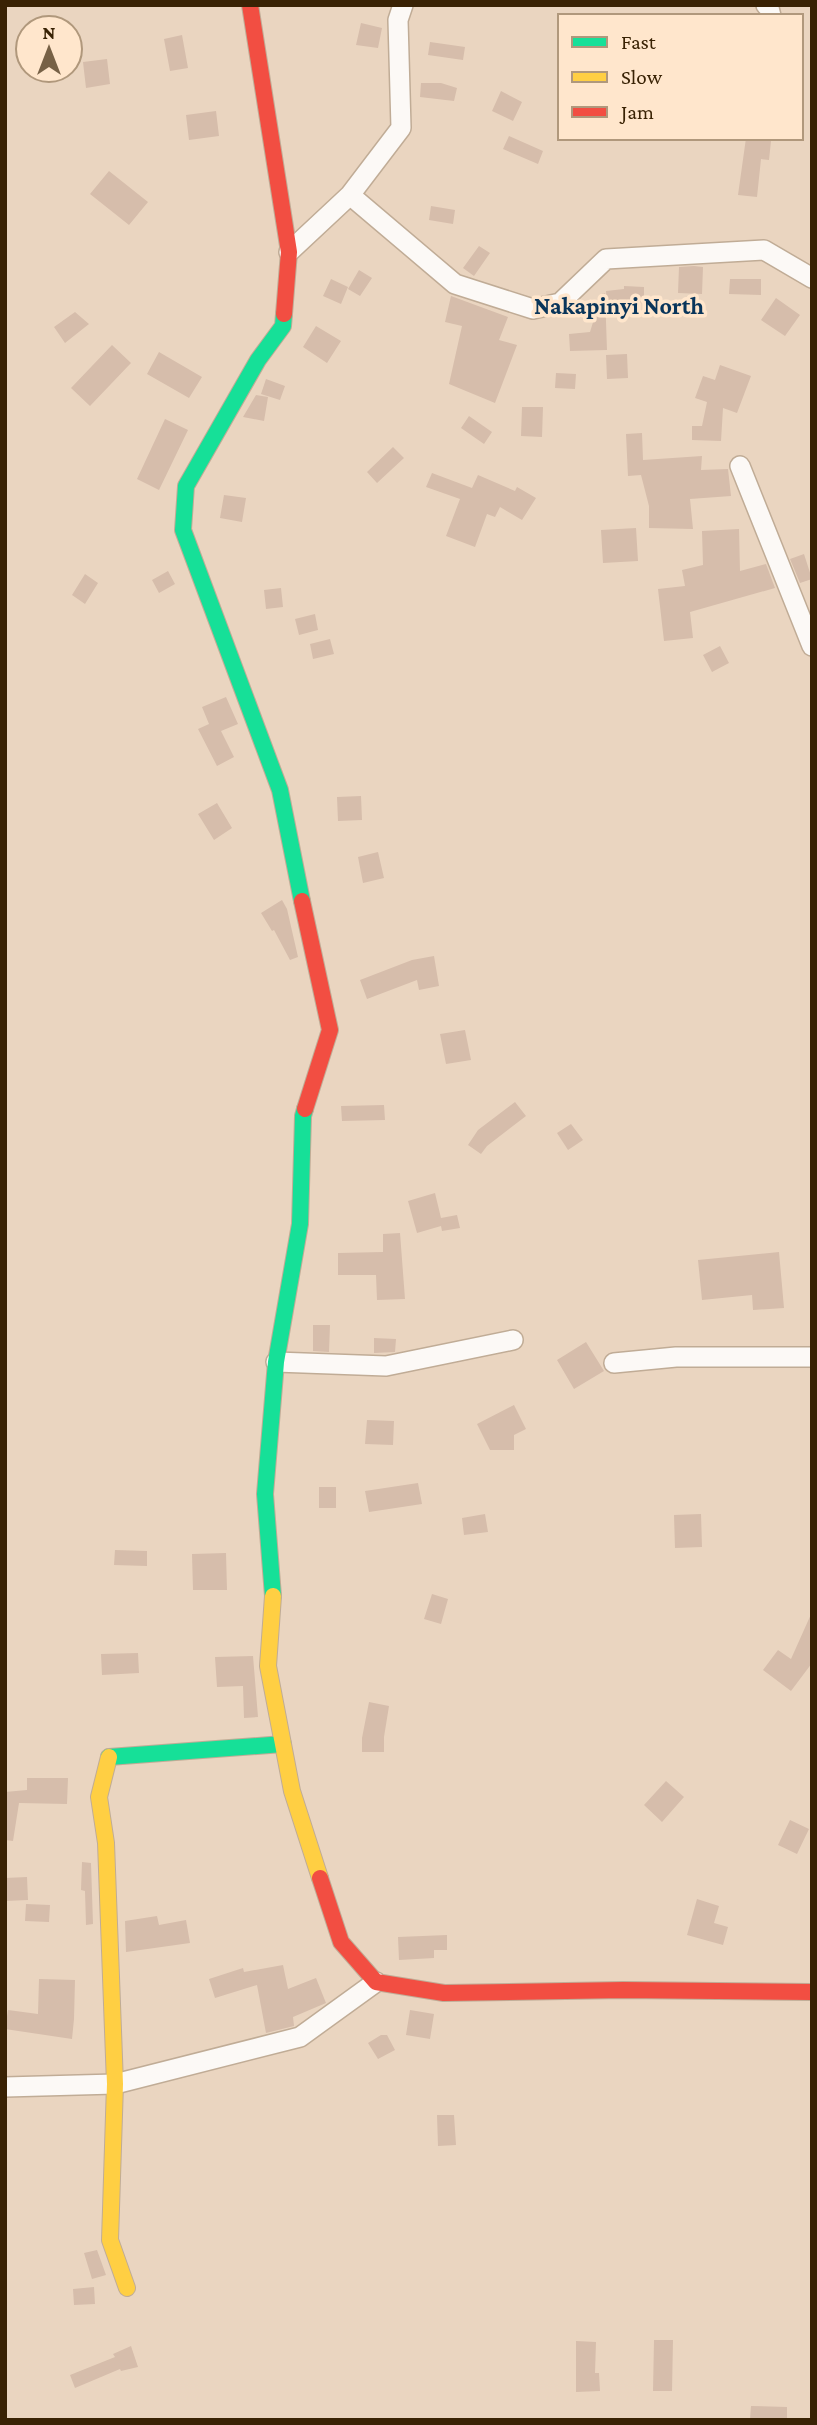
<svg xmlns="http://www.w3.org/2000/svg" width="817" height="2425" font-family="'Crimson Pro',serif">
	<style>
		.building { fill: #d6bdab }
		.lines { fill: none; stroke-linecap: round; stroke-linejoin: round }
		.street-casing { stroke: #c0ac96; stroke-width: 22 }
		.fast-casing { stroke: #c0ac96; stroke-width: 18 }
		.slow-casing { stroke: #c0ac96; stroke-width: 18 }
		.jam-casing { stroke: #c0ac96; stroke-width: 18 }
		.street { stroke: #fcf9f6; stroke-width: 19 }
		.fast { stroke: #16e098; stroke-width: 16 }
		.slow { stroke: #ffcf43; stroke-width: 16 }
		.jam { stroke: #f24e42; stroke-width: 16 }
		.labels { text-anchor: middle; stroke-width: 7; stroke-linejoin: round; paint-order: stroke }
		.quarter-label { font-size: 24px; font-weight: bold; fill: #09355a; stroke: #ffe6cc }
	</style>
	<rect width="100%" height="100%" fill="#ead5c0"/>
	<path class="building" d="M361 23 382 28 378 48 356 45Z
		M182 35 188 68 170 71 164 39Z
		M430 42 465 47 463 60 428 55Z
		M107 59 110 84 86 88 83 62Z
		M421 83H441L457 88 454 101 420 97Z
		M501 91 522 102 513 121 492 111Z
		M216 111 219 136 189 140 186 115Z
		M509 136 543 151 538 164 503 149Z
		M746 138 771 141 769 160 761 159 757 197 738 195Z
		M109 171 148 202 129 225 90 194Z
		M431 206 455 210 453 224 429 220Z
		M479 246 490 253 474 276 463 268Z
		M694 266 703 267 702 294 678 293 679 267Z
		M359 270 372 278 360 296 348 289Z
		M331 279 348 287 341 304 323 296Z
		M730 279H761V295L729 294Z
		M624 286 644 287V303L607 306 606 291 624 289Z
		M602 293H605L607 350 570 351 569 334 590 332Z
		M451 296 508 317 499 340 517 345 495 403 449 384 462 326 445 322Z
		M776 298 800 315 785 336 761 320Z
		M75 312 89 324 65 343 54 327Z
		M316 326 341 341 327 363 303 347Z
		M112 345 131 363 90 406 71 388Z
		M159 352 202 377 189 398 147 374Z
		M627 354 628 378 607 379 606 355Z
		M720 365 751 376 737 413 723 408 721 441 692 440V426H702L707 402 695 398 703 376 715 380Z
		M556 373 576 374 575 389 555 388Z
		M266 379 285 386 280 400 261 394Z
		M256 395 268 397 264 421 243 417Z
		M522 407H543L542 437 521 436Z
		M469 416 492 432 484 444 461 428Z
		M165 419 188 430 159 490 137 479Z
		M642 433 643 460 702 456 701 470 728 469 731 496 690 499 693 529 649 528V506L641 475 628 476 626 434Z
		M393 447 404 458 377 483 367 472Z
		M432 473 472 488 478 475 515 491 517 487 536 498 522 520 500 507 495 517 487 514 475 547 446 536 460 499 426 487Z
		M224 495 246 498 242 522 220 518Z
		M636 528 638 561 603 563 601 530Z
		M739 529 740 571 766 564 775 588 690 612 693 638 664 641 658 589 685 586 682 570 703 565 702 531Z
		M804 554 812 579 800 583 790 559Z
		M168 571 175 584 159 593 152 580Z
		M85 574 98 583 85 604 72 595Z
		M281 588 283 607 266 609 264 590Z
		M315 614 318 630 299 635 295 619Z
		M330 639 334 654 313 659 310 644Z
		M720 646 729 663 712 672 703 655Z
		M226 697 238 724 221 731 234 757 217 766 198 729 209 724 202 707Z
		M361 796 362 820 338 821 337 797Z
		M217 803 232 828 214 840 198 814Z
		M378 852 384 878 363 883 358 857Z
		M282 900 287 909 298 957 290 960 274 930 272 931 261 913Z
		M434 956 439 986 419 990 417 980 367 999 360 980 412 960Z
		M465 1030 471 1060 446 1064 440 1034Z
		M515 1102 526 1116 487 1146 481 1154 468 1145 478 1130Z
		M384 1105 385 1120 342 1121 341 1106Z
		M571 1124 583 1140 568 1150 557 1133Z
		M435 1193 441 1218 457 1215 460 1228 442 1231 441 1226 417 1233 408 1201Z
		M400 1233 405 1299 377 1300 376 1275H338V1253L383 1252V1234Z
		M779 1252 784 1308 753 1310 752 1295 702 1300 698 1260Z
		M313 1325H330L329 1352 313 1351Z
		M374 1338 396 1339 395 1352 374 1353Z
		M586 1342 604 1371 574 1389 557 1360Z
		M514 1405 526 1429 514 1435V1450H490L477 1424Z
		M367 1420 394 1421 393 1445 365 1444Z
		M418 1483 422 1504 369 1512 365 1491Z
		M319 1487H336V1508H319Z
		M485 1514 488 1532 464 1535 462 1518Z
		M701 1514 702 1547 675 1548 674 1515Z
		M115 1550 147 1551V1566L114 1565Z
		M226 1553 227 1590H193L192 1554Z
		M432 1594 448 1599 441 1624 424 1619Z
		M812 1612V1663L791 1691 763 1670 778 1650 791 1659Z
		M138 1653 139 1673 102 1675 101 1654Z
		M253 1656 258 1717 244 1718 243 1686 217 1687 215 1657Z
		M369 1702 389 1706 384 1737V1752H362V1738Z
		M27 1778H68L67 1804 19 1803 13 1841 5 1840V1792L27 1790Z
		M666 1781 684 1797 662 1822 644 1805Z
		M790 1820 809 1829 797 1854 778 1845Z
		M82 1862 91 1863 93 1924 86 1925 85 1891 81 1890Z
		M27 1877 28 1900 5 1901V1878Z
		M697 1899 719 1906 714 1923 728 1927 723 1945 687 1935Z
		M26 1904 50 1905 49 1922 25 1921Z
		M157 1916 159 1925 186 1920 190 1943 126 1952 125 1921Z
		M447 1935V1950H434V1958L399 1960 398 1937Z
		M283 1965 288 1989 316 1978 326 2003 293 2017 294 2026 266 2033 257 1985 215 1998 209 1979 243 1968 244 1972Z
		M39 1979 75 1980 74 2019 72 2039 5 2029 8 2010 38 2014Z
		M410 2010 434 2014 430 2039 406 2035Z
		M381 2035H387L395 2050 378 2059 368 2043Z
		M437 2115H454L456 2145 438 2146Z
		M97 2250 106 2275 92 2279 84 2253Z
		M94 2287 95 2304 74 2305 73 2289Z
		M654 2340H673L672 2391H653Z
		M576 2341 596 2342 595 2373H599L600 2391 576 2392Z
		M131 2346 138 2367 121 2371 120 2369 75 2388 70 2375 115 2357 113 2354Z
		M751 2406 787 2407V2420H750Z"/>
	<g class="lines">
		<g class="street-casing">
			<path id="street" d="M766 5 769 8 771 16
				M350 195 455 284 533 309 560 303 606 259 764 250 812 278
				M289 252 350 195 401 128 398 20 403 5
				M740 466 812 646
				M276 1362 386 1366 513 1340
				M614 1363 676 1357H812
				M5 2087 115 2084 300 2037 376 1982"/>
		</g>
		<g class="fast-casing">
			<path id="fast" d="M284 314 283 326 258 360 186 486 183 530 280 790 302 901
				M273 1596 265 1494 276 1362 300 1224 303 1116 305 1109
				M109 1757 283 1744"/>
		</g>
		<g class="slow-casing">
			<path id="slow" d="M273 1596 268 1666 292 1791 320 1878
				M109 1757 99 1797 106 1843 115 2084 110 2240 127 2288"/>
		</g>
		<g class="jam-casing">
			<path id="jam" d="M250 5 289 252 284 314
				M302 901 330 1030 305 1109
				M320 1878 341 1942 376 1982 444 1993 623 1990 812 1992"/>
		</g>
		<use href="#street" class="street"/>
		<use href="#fast" class="fast"/>
		<use href="#slow" class="slow"/>
		<use href="#jam" class="jam"/>
	</g>
	<g class="labels">
		<g class="quarter-label">
			<text x="619" y="314">Nakapinyi North</text>
		</g>
	</g>
	<rect width="817" height="2425" fill="none" stroke="#392204" stroke-width="14"/>
	<rect x="558" y="14" width="245" height="126" fill="#ffe6cc" stroke="#b0987c" stroke-width="2"/>
	<rect x="572" y="37" width="35" height="10" fill="#16e098" stroke="#b0987c" stroke-width="2"/>
	<text x="621" y="49" font-size="21" fill="#392204">Fast</text>
	<rect x="572" y="72" width="35" height="10" fill="#ffcf43" stroke="#b0987c" stroke-width="2"/>
	<text x="621" y="84" font-size="21" fill="#392204">Slow</text>
	<rect x="572" y="107" width="35" height="10" fill="#f24e42" stroke="#b0987c" stroke-width="2"/>
	<text x="621" y="119" font-size="21" fill="#392204">Jam</text>
	<g transform="translate(49 49)"><circle r="33" fill="#ffe6cc" stroke="#b0987c" stroke-width="2"/>
	<path d="M0-5L12 26L0 18L-12 26Z" fill="#776146"/>
	<text y="-10" font-size="19" font-weight="bold" text-anchor="middle" fill="#392204">N</text>
	</g>
</svg>
